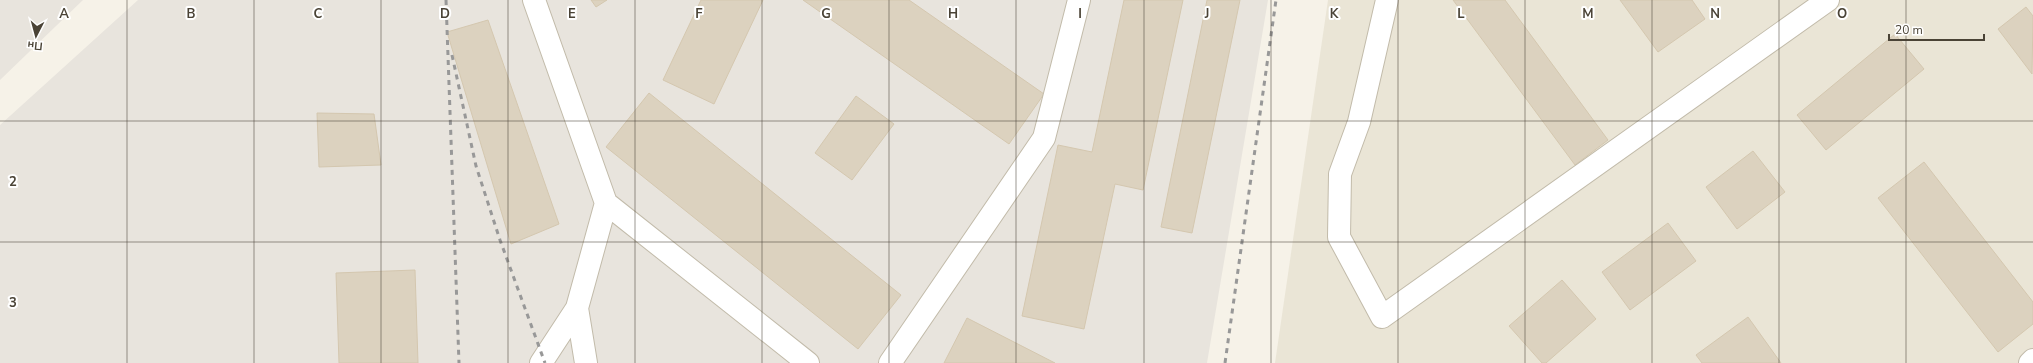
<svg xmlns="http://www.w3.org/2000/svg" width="2033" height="363" font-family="'Nunito Sans',sans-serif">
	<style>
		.residential { fill: #eae5d6 }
		.industrial { fill: #e8e4dd }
		.building { fill: #dcd2bf; stroke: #d4c7af }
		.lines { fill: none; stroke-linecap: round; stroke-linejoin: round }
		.minor-casing { stroke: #c2bbaa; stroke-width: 24 }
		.minor { stroke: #fff; stroke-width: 22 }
		.rail { stroke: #989898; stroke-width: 3; stroke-dasharray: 5 5; stroke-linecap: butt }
		.grid { fill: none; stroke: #4a4336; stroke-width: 1; stroke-opacity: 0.55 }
		.grid-label { font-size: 13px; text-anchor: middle; font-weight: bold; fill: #4a4336; stroke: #fff; stroke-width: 4; stroke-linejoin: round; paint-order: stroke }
	</style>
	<rect width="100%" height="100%" fill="#f6f2e8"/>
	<path class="residential" d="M1328 0H2033V363H1275Z"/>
	<path class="industrial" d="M0 0H83L0 80Z
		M138 0H1268L1207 363H0V125Z"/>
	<path class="building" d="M591 0H607L596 7Z
		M701 0H763L714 104 663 80Z
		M803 0H909L1044 94 1009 144Z
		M1124 0H1183L1143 190 1115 184 1084 329 1022 316 1058 145 1092 152Z
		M1207 0H1240L1192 233 1161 227Z
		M1453 0H1505L1608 140 1575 165Z
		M1620 0H1692L1705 19 1658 52Z
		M2026 7 2033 16 2032 74 1998 29Z
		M488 20 559 224 511 244 447 32Z
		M1895 34 1924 69 1826 150 1797 115Z
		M649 93 901 295 858 349 606 147Z
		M856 96 894 124 852 180 815 153Z
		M317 113 374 114 381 165 319 167Z
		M1753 151 1785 192 1737 229 1706 187Z
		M1924 162 2033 302V324L1998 352 1878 198Z
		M1668 223 1696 261 1630 310 1602 272Z
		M415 270 418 363H339L336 273Z
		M1562 280 1596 319 1546 363H1542L1509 326Z
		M1748 317 1781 363H1702L1696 355Z
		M967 318 1055 363H944Z"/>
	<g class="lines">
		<g class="minor-casing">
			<path id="minor" d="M534 0 606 203 808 363
				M1387 0 1359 122 1340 174 1339 237 1382 317 1828 0
				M577 308 586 363
				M541 363 577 308 606 203
				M890 363 1044 138 1079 0
				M2030 363 2033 360"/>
		</g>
		<use href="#minor" class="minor"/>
		<path class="rail" d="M446 0 459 363
			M452 55 476 166 500 240 545 363
			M1225 363 1276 0"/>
	</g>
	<path class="grid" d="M127 0V363M254 0V363M381 0V363M508 0V363M635 0V363M762 0V363M889 0V363M1016 0V363M1144 0V363M1271 0V363M1398 0V363M1525 0V363M1652 0V363M1779 0V363M1906 0V363M0 121H2033M0 242H2033"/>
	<g class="grid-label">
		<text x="64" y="18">A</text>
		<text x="191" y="18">B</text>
		<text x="318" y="18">C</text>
		<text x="445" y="18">D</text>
		<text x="572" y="18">E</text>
		<text x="699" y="18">F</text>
		<text x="826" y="18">G</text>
		<text x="953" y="18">H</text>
		<text x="1080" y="18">I</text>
		<text x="1207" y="18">J</text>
		<text x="1334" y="18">K</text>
		<text x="1461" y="18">L</text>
		<text x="1588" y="18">M</text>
		<text x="1715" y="18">N</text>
		<text x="1842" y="18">O</text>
		<text x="13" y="186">2</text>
		<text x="13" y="307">3</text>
	</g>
	<g transform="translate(36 36) rotate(186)" stroke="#ffffff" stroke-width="3" paint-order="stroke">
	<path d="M0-3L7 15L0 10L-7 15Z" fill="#4a4336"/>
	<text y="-6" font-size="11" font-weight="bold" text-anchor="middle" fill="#4a4336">Пн</text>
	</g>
	<path d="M1889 34v6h95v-6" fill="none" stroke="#4a4336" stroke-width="2"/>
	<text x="1895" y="34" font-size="12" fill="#4a4336" stroke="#ffffff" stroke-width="3" paint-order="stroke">20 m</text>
</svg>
